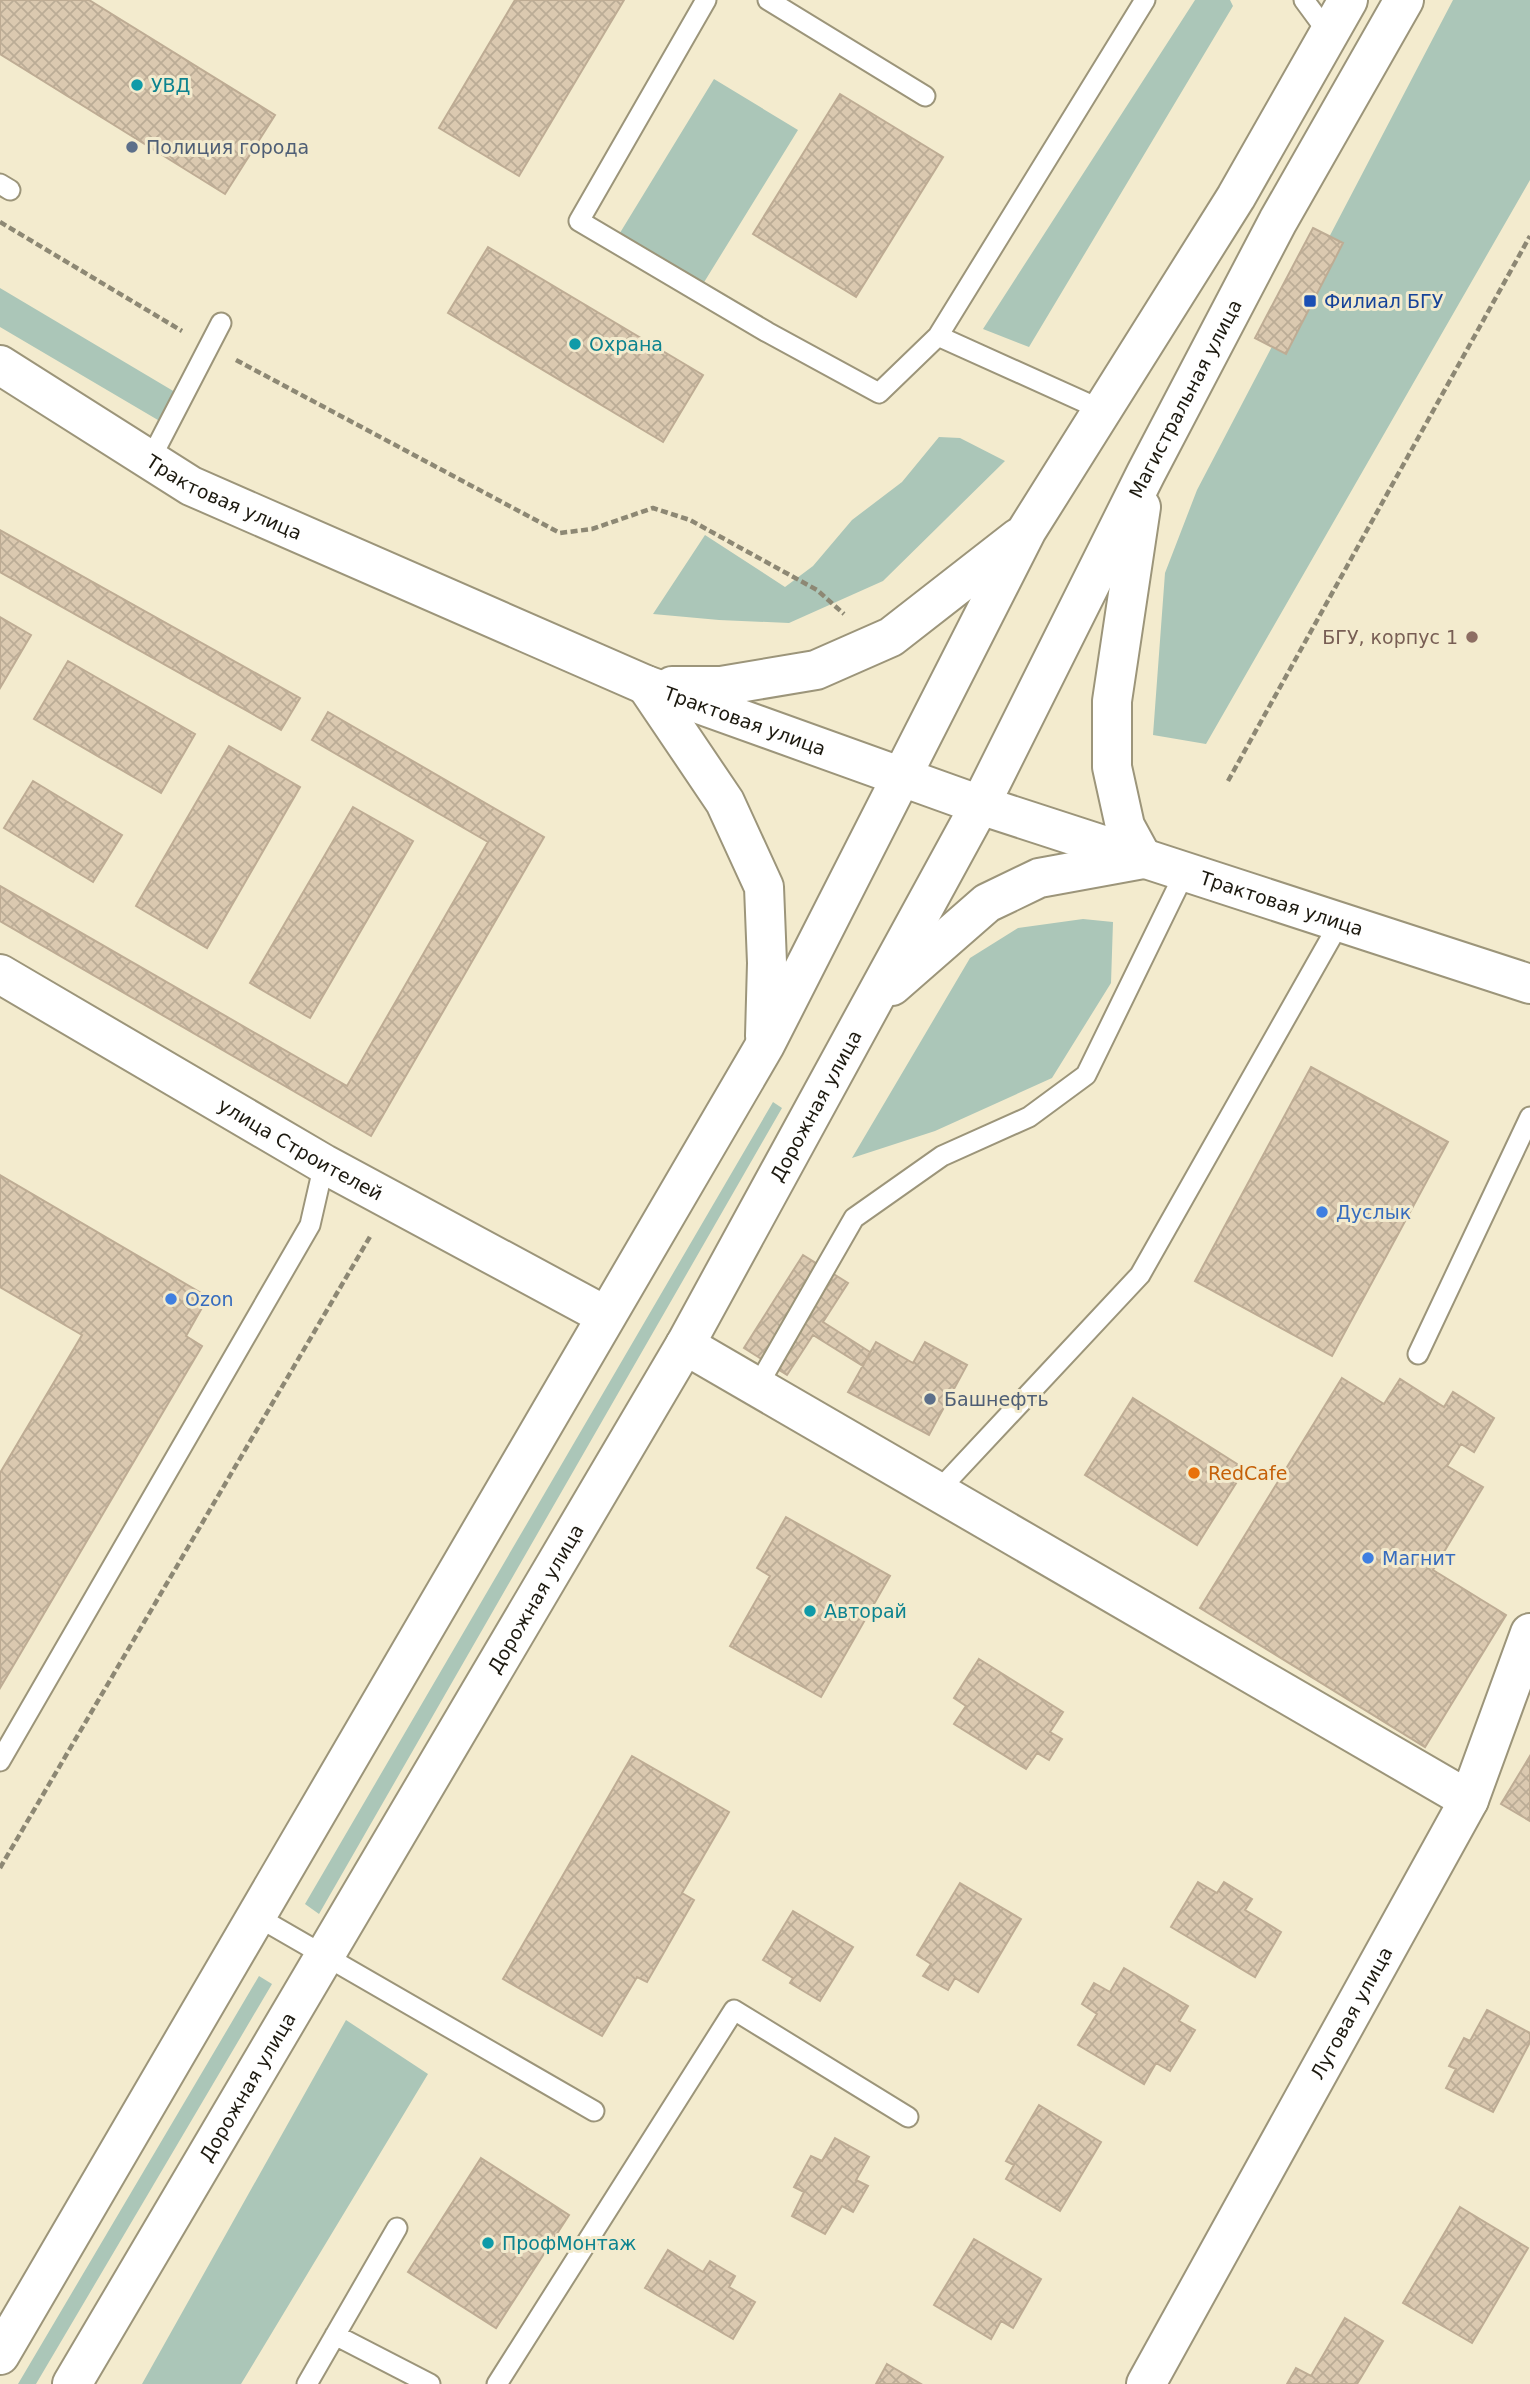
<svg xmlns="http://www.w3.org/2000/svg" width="1530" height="2384" font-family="'DejaVu Sans',sans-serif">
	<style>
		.grass { fill: #abc6b8 }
		.building { fill: url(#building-cross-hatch); stroke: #beac94; stroke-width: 2 }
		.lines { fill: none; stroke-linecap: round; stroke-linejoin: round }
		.lane-casing { stroke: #9c957a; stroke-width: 23 }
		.street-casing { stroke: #9c957a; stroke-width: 42 }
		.secondary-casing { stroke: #9c957a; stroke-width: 42 }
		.primary-casing { stroke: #9c957a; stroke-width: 42 }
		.path { stroke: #8d8874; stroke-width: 4.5; stroke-dasharray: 7 3.5; stroke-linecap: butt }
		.lane { stroke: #fff; stroke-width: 19 }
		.street { stroke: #fff; stroke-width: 38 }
		.secondary { stroke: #fff; stroke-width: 38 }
		.primary { stroke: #fff; stroke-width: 38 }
		.culture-dot { fill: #0f9aa8; stroke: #f3ebce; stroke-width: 2.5 }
		.service-dot { fill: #5c6f8a; stroke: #f3ebce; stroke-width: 2.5 }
		.transit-dot { fill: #1a4fb4; stroke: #f3ebce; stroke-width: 2.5 }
		.education-dot { fill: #8d6e63; stroke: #f3ebce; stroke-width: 2.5 }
		.shop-dot { fill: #3f7fe0; stroke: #f3ebce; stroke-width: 2.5 }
		.food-dot { fill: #e8710a; stroke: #f3ebce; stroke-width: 2.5 }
		.labels { text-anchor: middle; stroke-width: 6; stroke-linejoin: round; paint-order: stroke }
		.culture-label { font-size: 19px; fill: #0d838f; stroke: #f3ebce; text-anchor: start }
		.service-label { font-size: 19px; fill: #4e5e75; stroke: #f3ebce; text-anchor: start }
		.transit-label { font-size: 19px; fill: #164399; stroke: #f3ebce; text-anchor: start }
		.street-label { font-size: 19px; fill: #1c190f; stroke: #f3ebce }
		.education-label { font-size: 19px; fill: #785e54; stroke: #f3ebce; text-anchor: end }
		.shop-label { font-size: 19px; fill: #366cbe; stroke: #f3ebce; text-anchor: start }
		.food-label { font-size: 19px; fill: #c56008; stroke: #f3ebce; text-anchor: start }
	</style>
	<defs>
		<pattern id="building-cross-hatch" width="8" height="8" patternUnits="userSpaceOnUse" patternTransform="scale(1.75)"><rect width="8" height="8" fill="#dbc9b0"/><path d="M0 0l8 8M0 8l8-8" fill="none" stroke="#bbac96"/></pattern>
	</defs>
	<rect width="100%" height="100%" fill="#f3ebce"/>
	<path class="grass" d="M1195 0H1230L1233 6 1029 347 983 329Z
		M1453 0H1530V180L1206 744 1153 735 1165 573 1197 490Z
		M714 79 798 130 698 292 615 241Z
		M0 288 180 395 163 423 0 327Z
		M939 437 960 438 1005 461 883 581 789 623 719 620 653 614 705 535 785 587 813 566 852 520 902 482Z
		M1083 919 1113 922 1111 983 1052 1078 935 1131 852 1158 970 958 1018 928Z
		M773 1102 782 1108 319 1914 305 1904Z
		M259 1976 272 1984 36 2384H18Z
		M346 2020 428 2074 241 2384H142Z"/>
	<path class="building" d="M0 0H89L275 115 225 194 0 54Z
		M515 0H624L519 176 439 128Z
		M840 94 943 157 856 297 753 234Z
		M1313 228 1343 243 1286 354 1255 338Z
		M488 247 703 375 663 442 448 313Z
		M0 530 300 698 281 730 0 572Z
		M0 617 31 635 0 688Z
		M68 661 195 734 161 793 34 719Z
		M328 712 544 837 371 1136 0 921V886L347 1086 488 842 312 740Z
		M229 746 300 787 207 948 136 906Z
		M33 781 122 835 93 882 4 828Z
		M353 807 413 841 310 1018 250 983Z
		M1311 1067 1448 1142 1332 1356 1195 1281Z
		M0 1175 208 1297 186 1336 202 1346 0 1688V1473L82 1335 0 1287Z
		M803 1255 848 1283 823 1322 870 1352 863 1366 813 1335 787 1375 744 1348Z
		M876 1342 913 1363 925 1342 967 1365 929 1435 848 1392Z
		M1342 1378 1384 1404 1400 1379 1444 1407 1453 1392 1494 1418 1474 1452 1461 1444 1447 1466 1483 1487 1433 1570 1506 1615 1425 1747 1200 1608Z
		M1133 1398 1245 1469 1197 1545 1085 1475Z
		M786 1517 890 1576 821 1697 730 1646 770 1576 757 1568Z
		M979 1659 1063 1712 1050 1732 1062 1739 1049 1760 1037 1753 1026 1769 954 1724 966 1706 954 1698Z
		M632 1756 729 1812 682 1893 694 1900 647 1982 637 1977 602 2036 503 1979Z
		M1530 1756V1821L1501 1804Z
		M1198 1882 1217 1893 1224 1882 1252 1899 1245 1910 1281 1932 1255 1977 1171 1927Z
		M960 1883 1021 1919 978 1992 955 1978 948 1990 923 1976 931 1964 917 1955Z
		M793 1911 853 1947 820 2001 790 1983 793 1978 763 1960Z
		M1124 1968 1188 2006 1179 2021 1195 2030 1170 2071 1156 2063 1144 2084 1078 2045 1097 2014 1082 2004 1094 1983 1110 1992Z
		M1487 2010 1530 2033V2042L1493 2112 1446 2088 1456 2069 1449 2066 1464 2038 1470 2041Z
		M1039 2105 1101 2142 1060 2211 1006 2179 1014 2165 1006 2161Z
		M835 2138 869 2157 856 2180 868 2186 853 2212 842 2206 825 2234 792 2216 804 2192 794 2187 811 2156 822 2161Z
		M481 2158 569 2215 496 2328 408 2272Z
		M1460 2207 1528 2248 1472 2343 1403 2303Z
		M974 2239 1041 2279 1013 2328 1001 2321 991 2339 934 2305Z
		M668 2250 703 2272 710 2261 735 2276 729 2287 755 2302 733 2339 645 2288Z
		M1345 2318 1383 2341 1357 2384H1287L1296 2368 1311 2376Z
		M887 2364 921 2384H876Z"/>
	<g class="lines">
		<g class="lane-casing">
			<path id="lane" d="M706 0 579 221 767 332 879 393 938 336 1102 410
				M768 0 925 96
				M1304 0 1329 34
				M0 184 10 190
				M938 336 1145 0
				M150 460 221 323
				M1418 1354 1530 1117
				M757 1387 854 1218 942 1156 1029 1117 1086 1075 1185 872
				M937 1492 1140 1275 1340 922
				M0 1761 310 1225 324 1164
				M256 1916 594 2111
				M335 2335 430 2384
				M307 2384 397 2228
				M497 2384 734 2010 908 2117"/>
		</g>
		<g class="street-casing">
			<g id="street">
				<path d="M685 1345 1469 1800"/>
				<path id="s1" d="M1146 2384 1469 1800 1530 1633"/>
			</g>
		</g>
		<g class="secondary-casing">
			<g id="secondary">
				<path id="s2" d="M0 974 324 1164 606 1316"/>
			</g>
		</g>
		<g class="primary-casing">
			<g id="primary">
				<path id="s3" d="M0 365 191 486 646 685 980 805 1530 984"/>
				<path d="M646 685 725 802 764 887 767 963 765 1036"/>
				<path d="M672 686H721L816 670 891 637 1018 538"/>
				<path d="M892 986 987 903 1039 878 1143 859 1125 826 1112 767V701L1141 507"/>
				<path d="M0 2355 765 1045 1027 530 1236 197 1348 0"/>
				<path id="s4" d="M72 2384 685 1345 980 805 1146 473 1278 221 1404 0"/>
			</g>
		</g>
		<path class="path" d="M0 222 182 331
			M236 360 560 533 592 529 653 508 690 520 817 590 844 614
			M1228 781 1530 236
			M0 1868 371 1235"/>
		<use href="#lane" class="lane"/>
		<use href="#street" class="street"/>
		<use href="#secondary" class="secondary"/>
		<use href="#primary" class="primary"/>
	</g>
	<g class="culture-dot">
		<circle cx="137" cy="85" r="7"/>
		<circle cx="575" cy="344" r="7"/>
		<circle cx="810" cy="1611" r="7"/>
		<circle cx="488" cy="2243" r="7"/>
	</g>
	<g class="service-dot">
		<circle cx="132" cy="147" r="7"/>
		<circle cx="930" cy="1399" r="7"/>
	</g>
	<rect class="transit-dot" x="1303" y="294" width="14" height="14" rx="3.5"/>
	<circle class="education-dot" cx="1472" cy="637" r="7"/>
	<g class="shop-dot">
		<circle cx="1322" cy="1212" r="7"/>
		<circle cx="171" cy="1299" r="7"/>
		<circle cx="1368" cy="1558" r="7"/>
	</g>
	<circle class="food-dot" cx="1194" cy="1473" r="7"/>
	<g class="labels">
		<g class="culture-label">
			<text x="151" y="92">УВД</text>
			<text x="589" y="351">Охрана</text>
			<text x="824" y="1618">Авторай</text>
			<text x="502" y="2250">ПрофМонтаж</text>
		</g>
		<g class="service-label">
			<text x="146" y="154">Полиция города</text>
			<text x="944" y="1406">Башнефть</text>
		</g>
		<g class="transit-label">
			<text x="1324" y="308">Филиал БГУ</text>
		</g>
		<g class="street-label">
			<text dy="7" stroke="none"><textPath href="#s4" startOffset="2277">Магистральная улица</textPath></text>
			<text dy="7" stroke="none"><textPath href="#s3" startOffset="261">Трактовая улица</textPath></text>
			<text dy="7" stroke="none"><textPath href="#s3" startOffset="828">Трактовая улица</textPath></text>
			<text dy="7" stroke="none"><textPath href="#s3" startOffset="1395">Трактовая улица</textPath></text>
			<text dy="7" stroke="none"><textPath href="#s4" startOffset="1479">Дорожная улица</textPath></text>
			<text dy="7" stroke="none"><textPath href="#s2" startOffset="348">улица Строителей</textPath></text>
			<text dy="7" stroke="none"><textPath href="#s4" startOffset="912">Дорожная улица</textPath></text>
			<text dy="7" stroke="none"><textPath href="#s1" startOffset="424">Луговая улица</textPath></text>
			<text dy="7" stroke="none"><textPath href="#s4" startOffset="345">Дорожная улица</textPath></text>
		</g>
		<g class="education-label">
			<text x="1458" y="644">БГУ, корпус 1</text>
		</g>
		<g class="shop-label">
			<text x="1336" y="1219">Дуслык</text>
			<text x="185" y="1306">Ozon</text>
			<text x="1382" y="1565">Магнит</text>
		</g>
		<g class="food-label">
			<text x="1208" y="1480">RedCafe</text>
		</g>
	</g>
</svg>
